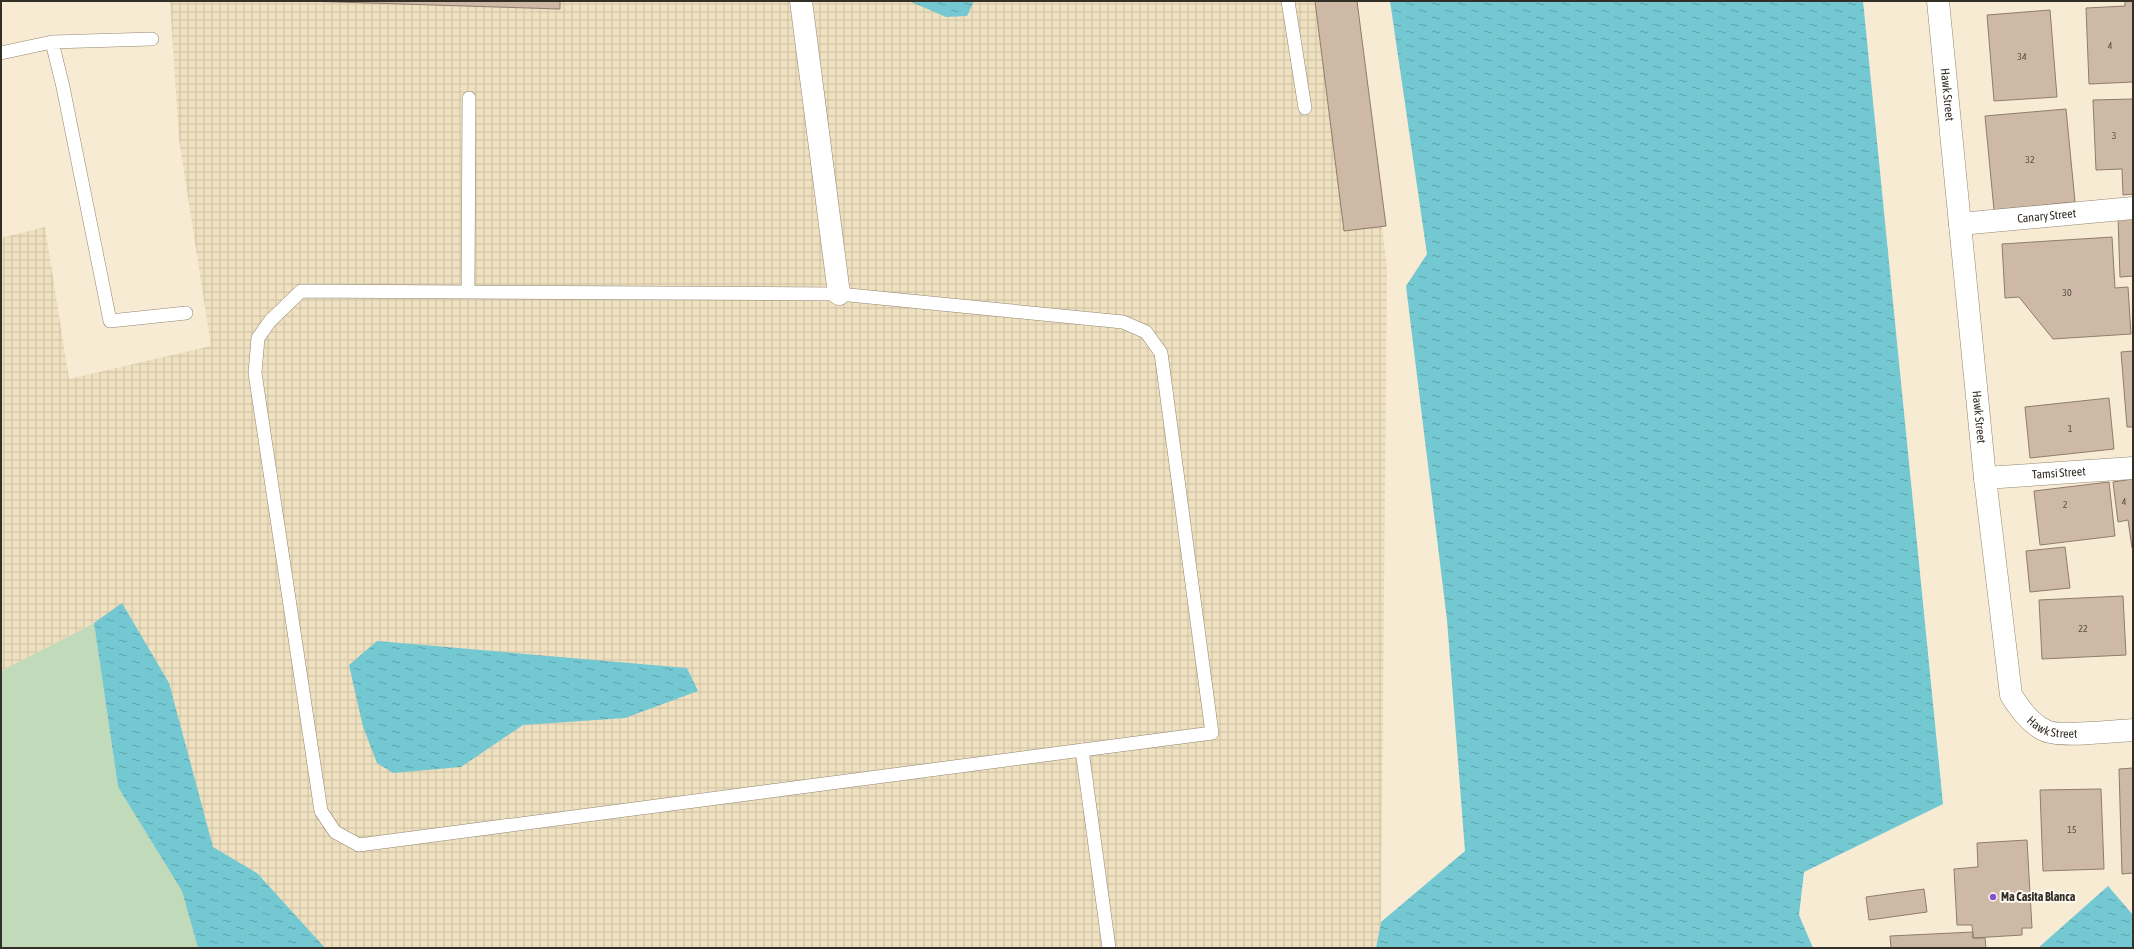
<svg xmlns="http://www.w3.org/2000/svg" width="2134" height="949" font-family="'Asap Condensed',sans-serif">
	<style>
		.industrial { fill: url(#industrial-grid) }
		.green { fill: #c0daba }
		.water { fill: url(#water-ripples) }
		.building { fill: #cdb9a6; stroke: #8f7c6b }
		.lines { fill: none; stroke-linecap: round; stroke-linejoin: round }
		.service-casing { stroke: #928770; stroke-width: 14 }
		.minor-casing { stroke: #928770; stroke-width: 23 }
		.service { stroke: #fff; stroke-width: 13 }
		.minor { stroke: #fff; stroke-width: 22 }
		.poi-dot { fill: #8454cc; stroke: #fef9ef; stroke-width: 1.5 }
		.labels { text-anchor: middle; stroke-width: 4; stroke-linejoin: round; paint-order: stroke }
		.number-label { font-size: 10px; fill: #5a5246 }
		.street-label { font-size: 12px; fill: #342f26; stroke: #fef9ef }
		.poi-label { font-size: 12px; font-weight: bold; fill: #342f26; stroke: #fef9ef; text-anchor: start }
	</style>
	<defs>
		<pattern id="industrial-grid" width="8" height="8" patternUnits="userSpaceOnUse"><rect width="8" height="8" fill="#efe0c0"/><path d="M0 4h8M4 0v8" fill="none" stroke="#cec0a5"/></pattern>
		<pattern id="water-ripples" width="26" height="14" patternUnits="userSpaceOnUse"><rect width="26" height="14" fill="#73c8d2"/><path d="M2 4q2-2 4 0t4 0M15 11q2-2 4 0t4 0" fill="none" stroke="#5fa3aa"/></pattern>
	</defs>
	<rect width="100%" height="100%" fill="#f7ebd3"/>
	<path class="industrial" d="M137 1H1357L1387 269 1381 922 1376 948H198L93 623 1 671V238L45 227 69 379 211 346 179 139 170 2Z"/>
	<path class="green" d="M94 623 118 787 182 891 198 948H1V671Z"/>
	<path class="water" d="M909 1H974L967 16 946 17Z
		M1390 1H1863L1943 804 1804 872 1799 915 1813 948H1376L1381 922 1465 851 1447 620 1406 286 1427 254Z
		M122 603 169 683 213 847 257 873 325 948H198L182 891 118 787 94 623Z
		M377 641 687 668 698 691 625 718 523 725 461 767 393 773 377 763 363 727 349 665Z
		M2108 886 2133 915V948H2038Z"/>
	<path class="building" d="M306 1H560V9Z
		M1315 1H1357L1386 226 1344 231Z
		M2125 1H2133V82L2089 84 2086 8 2125 6Z
		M2050 10 2057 97 1994 101 1987 15Z
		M2133 99V194L2123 195 2122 169 2096 170 2093 100Z
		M2066 109 2075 202 1994 210 1985 116Z
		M2133 216V276L2120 277 2118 217Z
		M2112 237 2115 288 2128 287 2131 334 2053 339 2019 297 2005 298 2002 244Z
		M2133 351V427H2127L2121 352Z
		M2109 398 2114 449 2030 458 2025 407Z
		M2133 479V548H2132L2128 520 2118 522 2113 482Z
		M2109 482 2115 536 2040 545 2034 491Z
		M2065 547 2070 588 2030 592 2026 551Z
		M2123 596 2126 655 2042 659 2039 600Z
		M2133 768V873L2122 874 2119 769Z
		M2101 789 2104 869 2043 871 2040 790Z
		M2027 840 2032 928H2022V935L1973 938 1972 925H1957L1954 869 1978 867 1977 843Z
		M1924 889 1927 912 1869 920 1866 897Z
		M1973 932V938H1985L1986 948H1891L1890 936Z"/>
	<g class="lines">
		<g class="service-casing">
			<path id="service" d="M1288 1 1305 108
				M52 42 63 87 110 321 186 313
				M1 53 52 42 152 39
				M301 291 839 294 1123 322 1146 332 1161 353 1212 733 359 845 335 832 321 811 255 373 258 338 270 321Z
				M468 292 469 98
				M1082 750 1109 948"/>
		</g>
		<g class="minor-casing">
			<g id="minor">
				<path d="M801 1 839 294"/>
				<path id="s1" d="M1938 1 1985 478 2011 695C2020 709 2029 722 2044 730 2057 738 2115 731 2133 730"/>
				<path id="s2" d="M1960 224 2133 208"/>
				<path id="s3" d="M1985 478 2133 468"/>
			</g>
		</g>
		<use href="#service" class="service"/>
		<use href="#minor" class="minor"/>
	</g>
	<circle class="poi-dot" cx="1993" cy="897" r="4"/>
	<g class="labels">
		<g class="number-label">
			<text x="2110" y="49">4</text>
			<text x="2022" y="60">34</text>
			<text x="2114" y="139">3</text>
			<text x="2030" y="163">32</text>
			<text x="2067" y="296">30</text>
			<text x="2070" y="432">1</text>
			<text x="2124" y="505">4</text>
			<text x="2065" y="508">2</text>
			<text x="2083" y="632">22</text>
			<text x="2072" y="833">15</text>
		</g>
		<g class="street-label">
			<text dy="4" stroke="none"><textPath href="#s1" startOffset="94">Hawk Street</textPath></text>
			<text dy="4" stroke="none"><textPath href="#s2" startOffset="87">Canary Street</textPath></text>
			<text dy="4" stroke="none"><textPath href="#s1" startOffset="418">Hawk Street</textPath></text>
			<text dy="4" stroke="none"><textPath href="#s3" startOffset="74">Tamsi Street</textPath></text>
			<text dy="4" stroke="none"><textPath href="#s1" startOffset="754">Hawk Street</textPath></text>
		</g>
		<g class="poi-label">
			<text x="2001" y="901">Ma Casita Blanca</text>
		</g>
	</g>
	<rect width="2134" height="949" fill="none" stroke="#342f26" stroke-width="4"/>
</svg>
